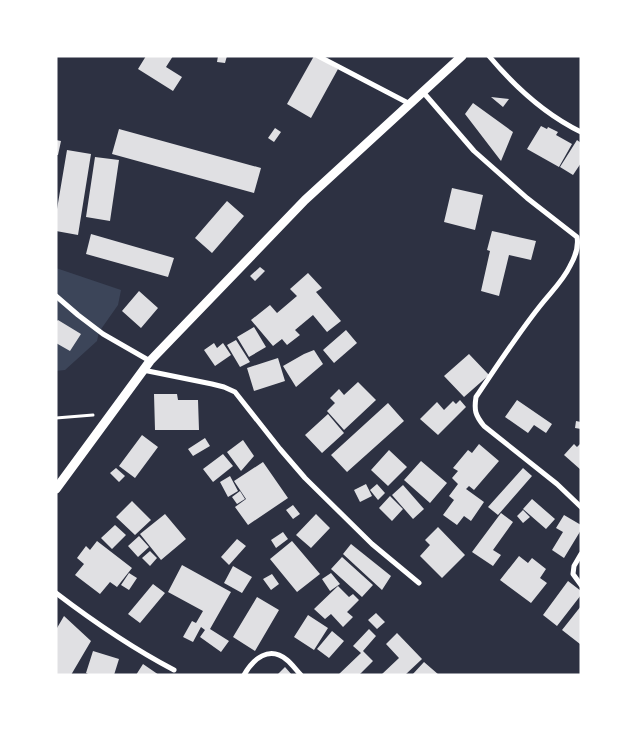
<svg xmlns="http://www.w3.org/2000/svg" width="637" height="731" font-family="'Space Grotesk',sans-serif">
	<style>
		.green { fill: #3c4559 }
		.building { fill: #e0e0e3 }
		.lines { fill: none; stroke-linecap: round; stroke-linejoin: round }
		.path { stroke: #fff; stroke-width: 3 }
		.minor { stroke: #fff; stroke-width: 5 }
		.tertiary { stroke: #fff; stroke-width: 9 }
	</style>
	<rect width="100%" height="100%" fill="#2d3142"/>
	<path class="green" d="M56 268 121 290 118 305 99 332 97 341 65 370 56 371Z"/>
	<path class="building" d="M146 56H173L166 67 182 77 173 91 138 69Z
		M218 56H227L225 63 217 62Z
		M314 56H316L338 69 311 118 287 104Z
		M491 97 509 99 503 107Z
		M473 103 513 132 501 161 465 114Z
		M541 126 547 129 548 127 558 132 556 135 572 144 559 167 527 149Z
		M275 128 281 132 274 142 268 138Z
		M119 129 261 168 254 193 112 154Z
		M56 140 61 141 58 155H56Z
		M577 140 581 143V163L573 175 560 167Z
		M67 150 91 154 78 235 56 231V215Z
		M95 157 119 160 110 221 86 217Z
		M452 188 483 195 475 230 444 222Z
		M227 201 244 216 212 253 195 238Z
		M492 231 536 241 531 260 509 255 499 296 481 291 490 251 487 250Z
		M91 234 174 258 168 277 86 254Z
		M260 267 265 271 255 281 250 276Z
		M308 273 322 288 316 292 341 321 327 332 313 315 295 330 300 335 287 345 282 339 273 346 251 320 270 305 277 313 297 296 290 289Z
		M139 291 158 308 141 328 122 311Z
		M58 320 81 334 70 351 56 343V322Z
		M254 327 266 347 249 357 237 337Z
		M346 330 357 343 334 363 323 350Z
		M236 340 250 362 240 367 227 345Z
		M214 343 217 348 223 343 231 355 215 366 204 350Z
		M314 350 323 364 296 387 283 366 304 354Z
		M469 354 489 375 464 397 444 376Z
		M278 358 285 381 254 391 247 368Z
		M358 382 376 400 344 430 327 411 335 403 330 398 339 389 344 395Z
		M154 394H177L178 400H198L199 430H155Z
		M460 400 466 407 438 435 420 419 437 402 444 410 453 401 456 404Z
		M517 400 552 424 546 433 534 425 528 433 505 417Z
		M388 403 404 421 347 472 331 455Z
		M328 414 344 433 322 453 305 435Z
		M576 421 581 422V429L575 428Z
		M142 435 158 447 135 478 119 466Z
		M205 438 210 446 193 456 188 449Z
		M243 440 254 456 241 471 227 452Z
		M581 443V470L564 455 574 444 577 447Z
		M479 444 499 461 474 490 469 486 466 489 484 502 471 521 464 516 457 525 443 515 454 500 449 496 458 484 452 478 458 471 453 468 468 450 472 453Z
		M389 450 407 467 388 486 371 470Z
		M223 454 233 466 213 482 203 469Z
		M421 461 447 483 430 503 404 480Z
		M263 462 288 498 248 525 235 507 246 499 234 481Z
		M116 468 125 476 119 482 110 473Z
		M523 468 532 476 498 515 488 507Z
		M230 476 238 491 228 497 220 482Z
		M366 484 372 496 360 502 354 490Z
		M377 484 385 493 378 500 370 490Z
		M403 485 424 509 413 519 392 495Z
		M240 491 245 499 237 504 232 497Z
		M390 496 403 509 392 521 379 508Z
		M532 499 555 519 546 529 523 509Z
		M132 501 151 520 135 535 116 517Z
		M293 505 300 514 293 519 286 510Z
		M523 510 530 517 523 523 517 516Z
		M501 513 513 522 493 550 501 555 493 566 472 552Z
		M165 514 186 539 161 560 140 534Z
		M316 514 330 528 311 548 296 535Z
		M564 515 581 525V530L564 558 552 550 563 532 556 528Z
		M115 525 126 535 112 549 101 538Z
		M438 527 465 555 442 578 420 556 430 545 425 540Z
		M283 532 288 539 276 548 271 540Z
		M139 536 149 547 138 557 128 546Z
		M237 539 246 546 229 565 221 557Z
		M97 541 132 568 117 587 110 582 100 594 75 575 84 564 77 558 86 546 90 550Z
		M292 541 320 574 297 592 270 559Z
		M351 544 391 576 382 590 343 554Z
		M150 551 157 558 150 566 142 558Z
		M519 556 528 563 532 558 546 569 540 578 547 583 531 603 500 580Z
		M342 557 373 585 362 597 331 569Z
		M182 565 231 592 210 629 229 641 221 652 200 637 205 630 201 627 193 642 183 637 192 621 196 623 203 611 168 592Z
		M233 566 252 577 242 593 224 583Z
		M129 573 137 578 129 590 121 585Z
		M331 573 340 584 330 591 322 579Z
		M272 574 279 584 271 590 263 579Z
		M568 581 581 591V595L557 626 543 615Z
		M153 584 165 593 140 623 128 614Z
		M338 586 349 597 353 594 359 600 347 612 353 617 343 627 331 614 325 619 314 609Z
		M257 597 279 610 255 651 233 637Z
		M581 606V643L580 644 562 630Z
		M376 613 385 622 377 629 368 620Z
		M308 615 328 628 314 650 294 637Z
		M64 616 91 641 71 675H56V627L57 628Z
		M369 629 376 636 363 651 373 661 359 675H338L361 653 353 646Z
		M332 631 344 641 329 658 317 649Z
		M397 633 422 659 405 675H381L399 658 386 644Z
		M93 651 119 659 114 675H90L86 673Z
		M424 662 439 675H412Z
		M143 664 159 675H136Z
		M285 667 292 675H277Z"/>
	<g class="lines">
		<path class="path" d="M56 418 93 415"/>
		<path class="minor" d="M318 56 410 104
			M489 56C515 87 544 114 581 132
			M423 92 474 151 527 198 577 237C579 248 575 257 570 266 563 281 550 293 540 306 517 335 497 366 476 397 474 410 475 415 484 426L557 484 581 507
			M56 296 78 315 103 334 150 361
			M143 370 212 384 224 387 235 392 280 449 305 478 372 544 419 583
			M581 554 574 566 573 574 581 585
			M56 593C94 622 132 648 174 670
			M244 675C253 659 269 645 287 660 292 664 296 670 301 675"/>
		<path class="tertiary" d="M56 489 150 361 305 200 462 56"/>
	</g>
	<rect width="637" height="731" fill="none" stroke="#ffffff" stroke-width="115"/>
</svg>
